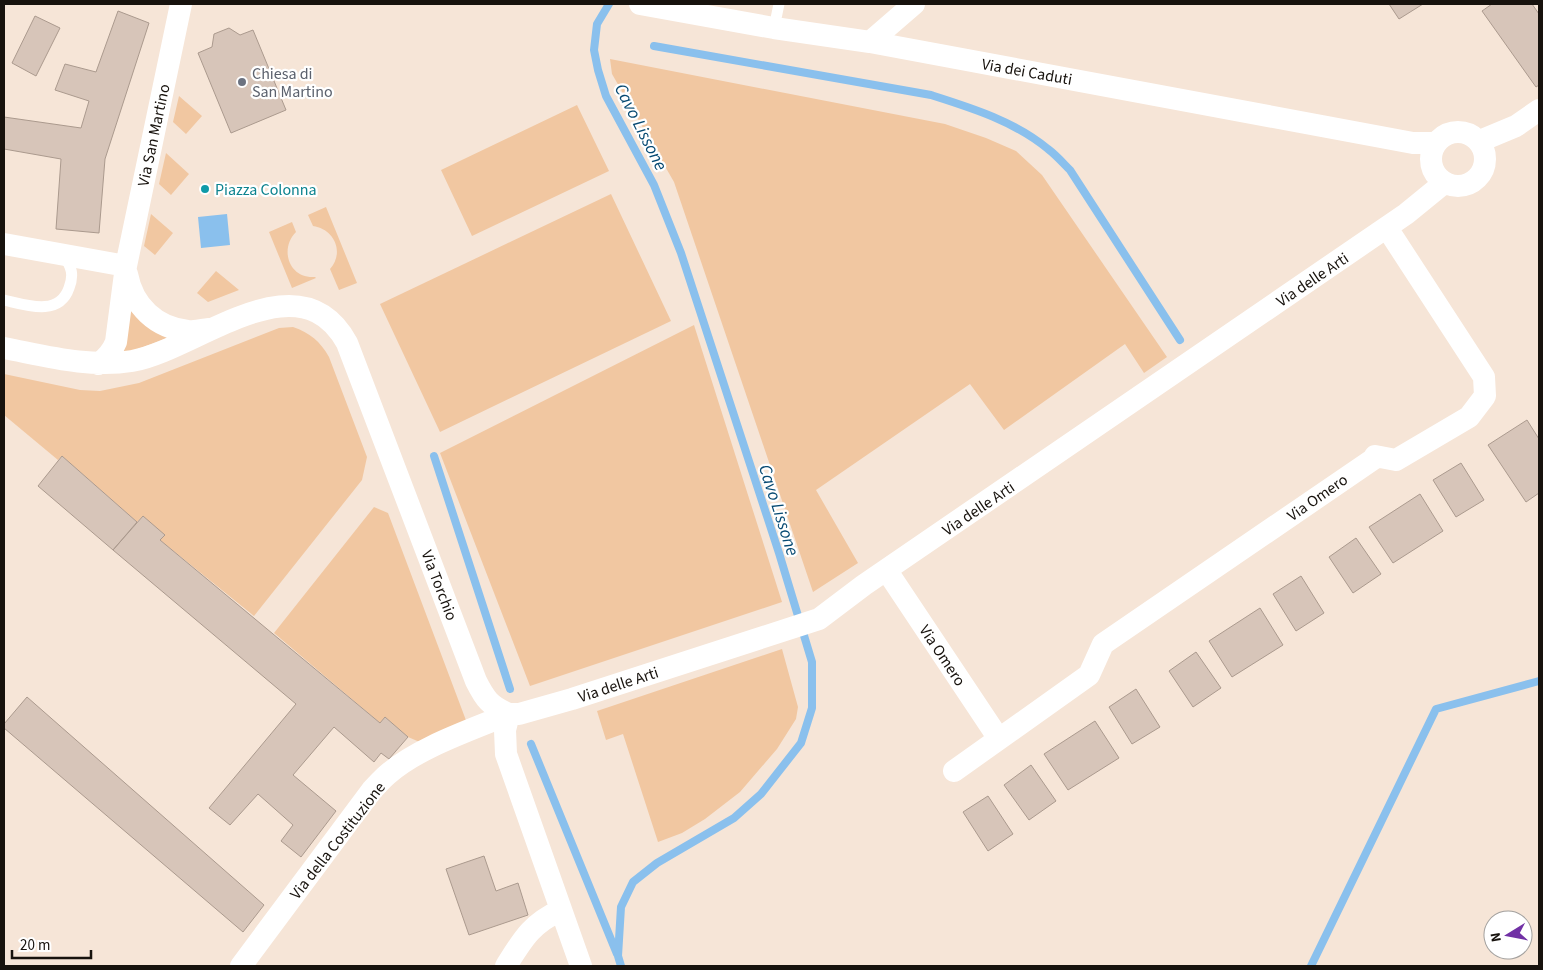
<svg xmlns="http://www.w3.org/2000/svg" width="1543" height="970" font-family="'Source Sans 3',sans-serif">
	<style>
		.green { fill: #f1c7a1 }
		.water { fill: #8ac0ed }
		.lines { fill: none; stroke-linecap: round; stroke-linejoin: round }
		.stream { stroke: #8ac0ed; stroke-width: 8 }
		.building { fill: #d7c5b9; stroke: #ab9a8e }
		.lane { stroke: #fff; stroke-width: 11 }
		.street { stroke: #fff; stroke-width: 22 }
		.worship-dot { fill: #6b7280; stroke: #fff; stroke-width: 2 }
		.culture-dot { fill: #0f9aa8; stroke: #fff; stroke-width: 2 }
		.labels { text-anchor: middle; stroke-width: 4.5; stroke-linejoin: round; paint-order: stroke }
		.street-label { font-size: 16px; fill: #17120d; stroke: #fff }
		.worship-label { font-size: 16px; fill: #5b616d; stroke: #fff; text-anchor: start }
		.culture-label { font-size: 16px; fill: #0d838f; stroke: #fff; text-anchor: start }
		.water-label { font-size: 18px; font-style: italic; fill: #064972; stroke: #fff }
	</style>
	<rect width="100%" height="100%" fill="#f6e5d7"/>
	<path class="green" d="M610 59 945 124 986 138 1016 151 1042 175 1167 357 1144 373 1125 344 1004 430 970 384 816 490 858 563 813 592 674 182 612 74Z
		M179 96 202 116 186 134 173 122Z
		M577 105 609 171 472 236 441 170Z
		M166 153 189 174 171 195 159 184Z
		M611 194 671 321 440 432 380 304Z
		M326 207 357 283 339 290 330 269C345 252 334 229 313 226L308 215Z
		M151 214 173 233 155 255 144 246Z
		M292 222 296 232C279 249 289 279 315 277L316 278 292 288 269 232Z
		M216 271 239 290 208 302 197 293Z
		M127 304 175 335 122 355Z
		M694 325 782 602 530 686 440 453Z
		M293 327C310 333 320 341 329 357L367 457 362 480 254 616 160 540 164 535 143 516 137 522 62 456 58 460 4 415V374L80 390 100 391 139 383 279 328Z
		M374 507 388 513 467 723 422 743 408 737 385 717 380 723 274 633Z
		M782 649 798 707 796 719 777 749 740 792 705 819 682 833 658 842 623 734 606 740 597 711Z"/>
	<path class="water" d="M227 214 230 245 201 248 198 217Z"/>
	<g class="lines">
		<path class="stream" d="M609 4 597 24 594 50 598 70 606 96 654 185 681 253 779 553 812 662V708L801 743 761 794 734 818 657 863 633 882 621 907 618 956 621 966
			M654 46 931 95C972 108 1014 121 1048 149 1056 155 1063 163 1070 170L1180 340
			M434 456 510 689
			M531 744 617 954
			M1311 966 1436 709 1539 681"/>
	</g>
	<path class="building" d="M1389 4H1423L1399 19Z
		M1492 4H1532L1539 14V85L1536 87 1482 11Z
		M118 11 149 23 105 159 99 233 56 229 61 159 4 149V117L81 128 89 101 55 90 65 64 96 72Z
		M35 16 60 28 36 76 12 63Z
		M229 28 240 35 253 30 286 110 231 133 198 53 212 47 214 34Z
		M1527 420 1539 439V493L1526 502 1488 445Z
		M62 456 137 522 113 550 38 486Z
		M1461 463 1484 500 1456 517 1433 480Z
		M1420 494 1443 531 1393 563 1369 527Z
		M143 516 165 535 160 540 380 723 385 717 408 737 389 759 381 753 374 762 334 727 293 775 336 811 301 857 281 841 293 825 258 794 230 825 209 808 296 704 113 550Z
		M1356 538 1381 574 1353 593 1329 557Z
		M1301 576 1324 613 1296 631 1273 594Z
		M1260 608 1283 645 1232 677 1209 641Z
		M1196 652 1221 688 1193 707 1169 671Z
		M1136 689 1160 727 1132 744 1109 707Z
		M27 697 264 905 243 932 4 728V724Z
		M1095 721 1119 758 1068 790 1044 754Z
		M1031 765 1056 801 1029 820 1004 785Z
		M988 796 1013 834 988 851 963 812Z
		M484 856 496 891 518 883 528 915 469 935 446 869Z"/>
	<g class="lines">
		<path class="lane" d="M774 28 779 4
			M4 300C26 305 59 317 69 288 74 275 72 267 63 255"/>
		<path class="street" d="M640 4 774 28 870 42 1413 143H1436
			M870 42 914 4
			M1431 159a27 27 0 1 1 54 0a27 27 0 1 1-54 0Z
			M1480 141 1516 126 1539 110
			M4 244 126 266
			M127 274C133 306 156 328 188 331 194 332 202 330 208 329
			M4 348C46 356 89 368 132 361 196 350 299 255 347 343L476 681C485 699 490 706 509 714
			M98 364C107 358 112 352 116 342L126 266 181 4
			M887 571 999 739 1089 675 1103 644 1375 458V456L1396 460 1469 417 1485 396 1484 377 1387 228
			M509 714 505 730 506 754 581 966
			M954 771 999 739
			M241 966 372 790C377 785 382 779 388 774 419 747 471 730 509 714H519L572 699 819 619 864 585 1406 214 1444 183
			M506 966C523 939 531 924 561 910"/>
	</g>
	<circle class="worship-dot" cx="242" cy="82" r="5"/>
	<circle class="culture-dot" cx="205" cy="189" r="5"/>
	<g class="labels">
		<g class="street-label">
			<text transform="translate(1027 71) rotate(10)" y="6">Via dei Caduti</text>
			<text transform="translate(153 135) rotate(-78)" y="6">Via San Martino</text>
			<text transform="translate(1312 279) rotate(-34)" y="6">Via delle Arti</text>
			<text transform="translate(1317 497) rotate(-35)" y="6">Via Omero</text>
			<text transform="translate(978 508) rotate(-34)" y="6">Via delle Arti</text>
			<text transform="translate(440 585) rotate(69)" y="6">Via Torchio</text>
			<text transform="translate(943 655) rotate(56)" y="6">Via Omero</text>
			<text transform="translate(618 684) rotate(-18)" y="6">Via delle Arti</text>
			<text transform="translate(337 840) rotate(-52)" y="6">Via della Costituzione</text>
		</g>
		<g class="worship-label">
			<text x="252" y="79">Chiesa di<tspan x="252" dy="18">San Martino</tspan></text>
		</g>
		<g class="culture-label">
			<text x="215" y="195">Piazza Colonna</text>
		</g>
		<g class="water-label">
			<text transform="translate(641 127) rotate(63)" y="6">Cavo Lissone</text>
			<text transform="translate(779 510) rotate(72)" y="6">Cavo Lissone</text>
		</g>
	</g>
	<rect width="1543" height="970" fill="none" stroke="#17120d" stroke-width="10"/>
	<g transform="translate(1508 935) rotate(260)"><circle r="24" fill="#ffffff" stroke="#a2a09e"/>
	<path d="M0-4L9 19L0 12L-9 19Z" fill="#7130a5"/>
	<text y="-8" font-size="14" font-weight="bold" text-anchor="middle" fill="#17120d">N</text>
	</g>
	<path d="M12 950v8h79v-8" fill="none" stroke="#17120d" stroke-width="2.5"/>
	<text x="20" y="950" font-size="15" fill="#17120d" stroke="#ffffff" stroke-width="4" paint-order="stroke">20 m</text>
</svg>
